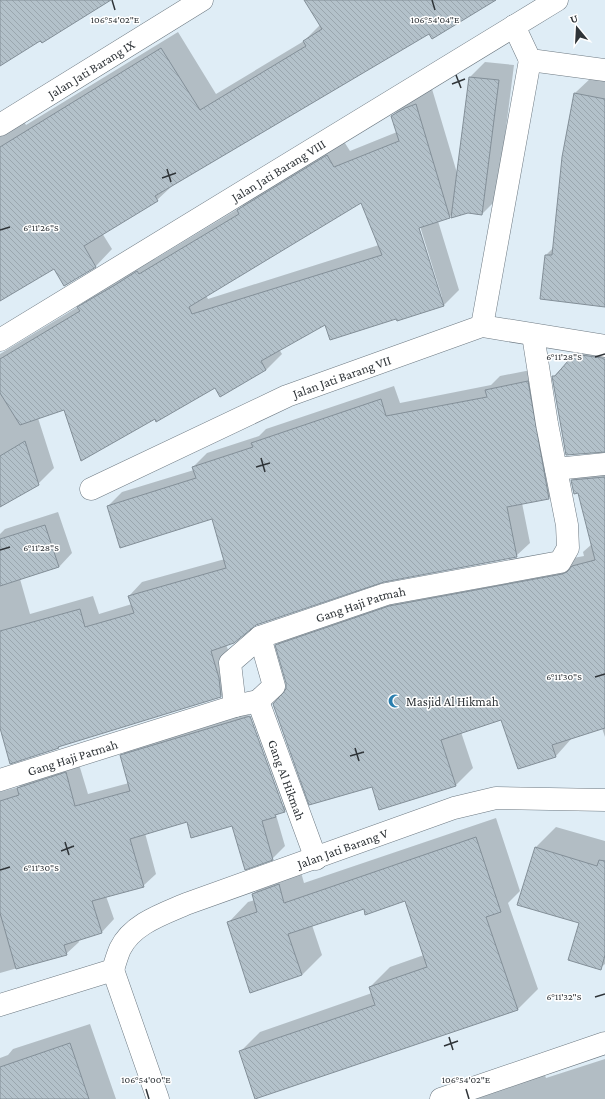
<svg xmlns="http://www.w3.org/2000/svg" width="605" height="1099" font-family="'Crimson Pro',serif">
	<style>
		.shadow { fill: #0003; fill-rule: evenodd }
		.building { fill: url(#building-back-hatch); stroke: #838f98; fill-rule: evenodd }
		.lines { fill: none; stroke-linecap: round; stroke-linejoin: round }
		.street-casing { stroke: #6d7982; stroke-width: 23 }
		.street { stroke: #fff; stroke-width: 22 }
		.ticks { fill: none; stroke: #2f3438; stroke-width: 1.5 }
		.labels { text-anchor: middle; stroke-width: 3; stroke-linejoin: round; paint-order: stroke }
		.street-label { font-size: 13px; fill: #2f3438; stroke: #fff }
		.poi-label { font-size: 13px; fill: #2f3438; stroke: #fff; text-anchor: start }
		.ticks-label { font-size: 10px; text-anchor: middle; fill: #2f3438; stroke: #fff; stroke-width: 3; stroke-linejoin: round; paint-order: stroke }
	</style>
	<defs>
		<pattern id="building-back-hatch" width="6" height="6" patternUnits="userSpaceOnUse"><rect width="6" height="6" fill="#b3c1ca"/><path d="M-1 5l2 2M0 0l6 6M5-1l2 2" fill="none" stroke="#9aa6ae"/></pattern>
	</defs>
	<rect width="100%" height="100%" fill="#dfedf6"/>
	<path class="shadow" d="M305 0H494L429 33 172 186 157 200 102 233 112 249 96 266 65 285 54 267 0 297V134L23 120 26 125 178 32 216 94 304 41 320 25Z
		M485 62 514 65 497 199 482 214 468 212 452 215 438 221 459 290 443 306 397 317 326 324 279 349 282 354 266 370 220 396 215 387 155 418 65 409 38 418 54 468 38 484 0 506V354L81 305 94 292 153 256 155 259 241 207 254 194 343 140 350 151 397 132 392 116 408 100 432 89 457 173 470 77ZM362 201 379 245 208 299 206 295ZM417 223H419L442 297H440Z
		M593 76 605 78V306L541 298 546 255 553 248 575 93Z
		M592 337 605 339V451L553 377Z
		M541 368 562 484 549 498 522 503 530 543 516 556 383 581 255 624 226 644 233 664 235 682 221 696 61 745 58 748 0 727V534L5 529 58 512 72 553 59 567 20 579 30 614 93 596 99 614 132 604 129 596 142 582 225 559 213 518 108 506 122 492 194 470 193 467 207 453 259 436 266 429 394 386 400 403 491 385 500 376Z
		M605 462V737L602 728 572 738 556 756 518 768 502 718 461 732 473 768 456 785 373 786 287 689V682L276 645 293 628 407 589 584 556 583 552 592 544 579 492 572 480 589 463Z
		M263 704 297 798 285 811 276 815 285 846 272 859 233 824 188 821 145 833 156 874 143 886 106 896 114 919 102 932 78 939 79 942 66 954 0 973V792L19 787 30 776 78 761 88 794 129 783 121 756 134 743ZM249 710 284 806H282L247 711Z
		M496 818 520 891 508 903 538 989 518 1009 240 1052 260 1032 372 993 370 987 390 967 424 955 406 900 364 908 312 925 322 955 302 975 228 923 248 902 255 900 253 894 273 874 299 865 304 883Z
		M556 827 605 841V964L600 968 581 923 536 847Z
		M90 1024 116 1099H0V1058L8 1055 13 1049Z
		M605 1059V1099H464L544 1073 546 1078Z"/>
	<path class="building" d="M0 0H111L42 43 40 41 0 66Z
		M304 0H496L432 39 429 34 155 196 158 201 84 246 96 267 64 286 54 269 0 301V147L161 48 200 110 306 46 303 41 322 29Z
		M469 77 499 80 482 215 468 213 451 218Z
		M574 93 605 99V307L540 299 545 255H552L562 157Z
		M416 104 450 218 419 228 444 306 397 321 396 319 330 340 325 325 261 361 266 370 220 397 215 388 156 422 155 419 81 461 64 410 20 425 0 393V359L80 311 77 307 115 285 137 271 139 274 239 214 237 210 327 155 334 167 399 141 391 116 405 108ZM361 203 382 255 192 314 189 307Z
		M574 354 602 358 605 360V452L566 455 552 376H555Z
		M528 381 549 499 507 507 517 557 384 582 256 625 234 643 211 651 219 678 221 697 58 747 59 748 10 764 0 728V631L80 609 85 627 134 613 128 596 226 568 212 519 120 548 107 506 196 478 192 467 253 447 251 443 381 399 386 416 487 397 485 390Z
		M25 441 39 485 0 507V456Z
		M605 477V728L552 745 556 757 518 769 501 720 441 740 456 786 379 810 372 787 309 805 273 704 286 689V683L275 645 389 606 562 574 567 572 572 566 595 560 578 493 574 494 571 480Z
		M45 525 59 567 0 586V539Z
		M250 716 285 812 275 815 276 817 262 821 273 860 245 870 232 826 191 838 187 822 130 839 144 887 92 901 102 933 64 945 67 955 16 969 0 913V801L19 795 17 788 66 772 75 806 130 791 120 755Z
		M476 837 501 912 486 917 518 1010 255 1099 239 1051 375 1005 369 987 427 967 405 901 365 915 364 909 288 934 302 975 250 993 227 922 257 912 252 894 279 884 284 903Z
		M535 847 597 866 599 860 605 861V955L601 970 568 960 579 923 517 905Z
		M70 1043 89 1099H0V1067Z"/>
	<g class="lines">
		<g class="street-casing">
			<g id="street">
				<path d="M514 26 530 60 605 70"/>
				<path id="s1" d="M0 125 202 0"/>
				<path d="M482 326 530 60"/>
				<path id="s2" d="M0 340 557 0"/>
				<path d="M556 469 605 464"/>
				<path id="s3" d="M91 489 287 396 482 326 605 346"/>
				<path id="s4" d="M258 701 316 859"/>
				<path id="s5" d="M235 706 230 663 260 637 386 594 560 562 568 548 567 525 547 424 533 335"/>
				<path id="s6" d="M0 780 235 706 258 701 274 686 260 637"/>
				<path id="s7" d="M113 970C115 963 117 956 120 949 132 924 163 914 186 904L454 808 496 798 605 800"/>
				<path d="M113 970 158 1099"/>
				<path d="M0 1005 113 970"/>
				<path d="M441 1099 605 1043"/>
			</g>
		</g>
		<use href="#street" class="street"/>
	</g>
	<path class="ticks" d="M112 0 115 10M432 0 435 10M456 75 461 88M452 84 465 79M167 169 171 182M162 178 176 173M0 230 10 227M595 357 605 354M261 458 265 472M256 467 270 463M0 550 10 547M595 677 605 674M355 748 359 761M350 756 364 752M65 842 69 855M61 851 74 846M0 870 10 867M595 997 605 994M449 1037 453 1050M444 1046 458 1041M146 1089 149 1099M466 1089 469 1099"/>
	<defs>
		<g id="mosque-bare" transform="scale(1.08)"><path d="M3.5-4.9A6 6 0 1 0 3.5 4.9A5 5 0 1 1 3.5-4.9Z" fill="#2a7eae" stroke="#fff" stroke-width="2.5" paint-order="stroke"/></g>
	</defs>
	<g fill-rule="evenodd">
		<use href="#mosque-bare" x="395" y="701"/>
	</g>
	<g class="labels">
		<g class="street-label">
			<text dy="5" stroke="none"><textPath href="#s1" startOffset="107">Jalan Jati Barang IX</textPath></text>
			<text dy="5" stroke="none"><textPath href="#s2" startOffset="326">Jalan Jati Barang VIII</textPath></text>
			<text dy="5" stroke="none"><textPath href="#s3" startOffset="275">Jalan Jati Barang VII</textPath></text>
			<text dy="5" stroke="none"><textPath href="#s5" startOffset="189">Gang Haji Patmah</textPath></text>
			<text dy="5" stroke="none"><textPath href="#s6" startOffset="76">Gang Haji Patmah</textPath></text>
			<text dy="5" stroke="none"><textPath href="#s4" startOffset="84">Gang Al Hikmah</textPath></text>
			<text dy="5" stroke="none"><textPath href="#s7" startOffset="270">Jalan Jati Barang V</textPath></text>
		</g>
		<g class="poi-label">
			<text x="406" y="706">Masjid Al Hikmah</text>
		</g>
	</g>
	<g class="ticks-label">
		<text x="115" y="23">106°54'02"E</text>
		<text x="435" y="23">106°54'04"E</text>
		<text x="41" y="231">6°11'26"S</text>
		<text x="564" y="360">6°11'28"S</text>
		<text x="41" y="551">6°11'28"S</text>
		<text x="564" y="680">6°11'30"S</text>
		<text x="41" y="871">6°11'30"S</text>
		<text x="564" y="1000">6°11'32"S</text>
		<text x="146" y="1083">106°54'00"E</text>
		<text x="466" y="1083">106°54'02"E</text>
	</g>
	<g transform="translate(577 28) rotate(342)" stroke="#ffffff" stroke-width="3" paint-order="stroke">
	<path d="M0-3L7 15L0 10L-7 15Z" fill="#2f3438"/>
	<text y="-6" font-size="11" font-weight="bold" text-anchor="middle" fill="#2f3438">U</text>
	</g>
</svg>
